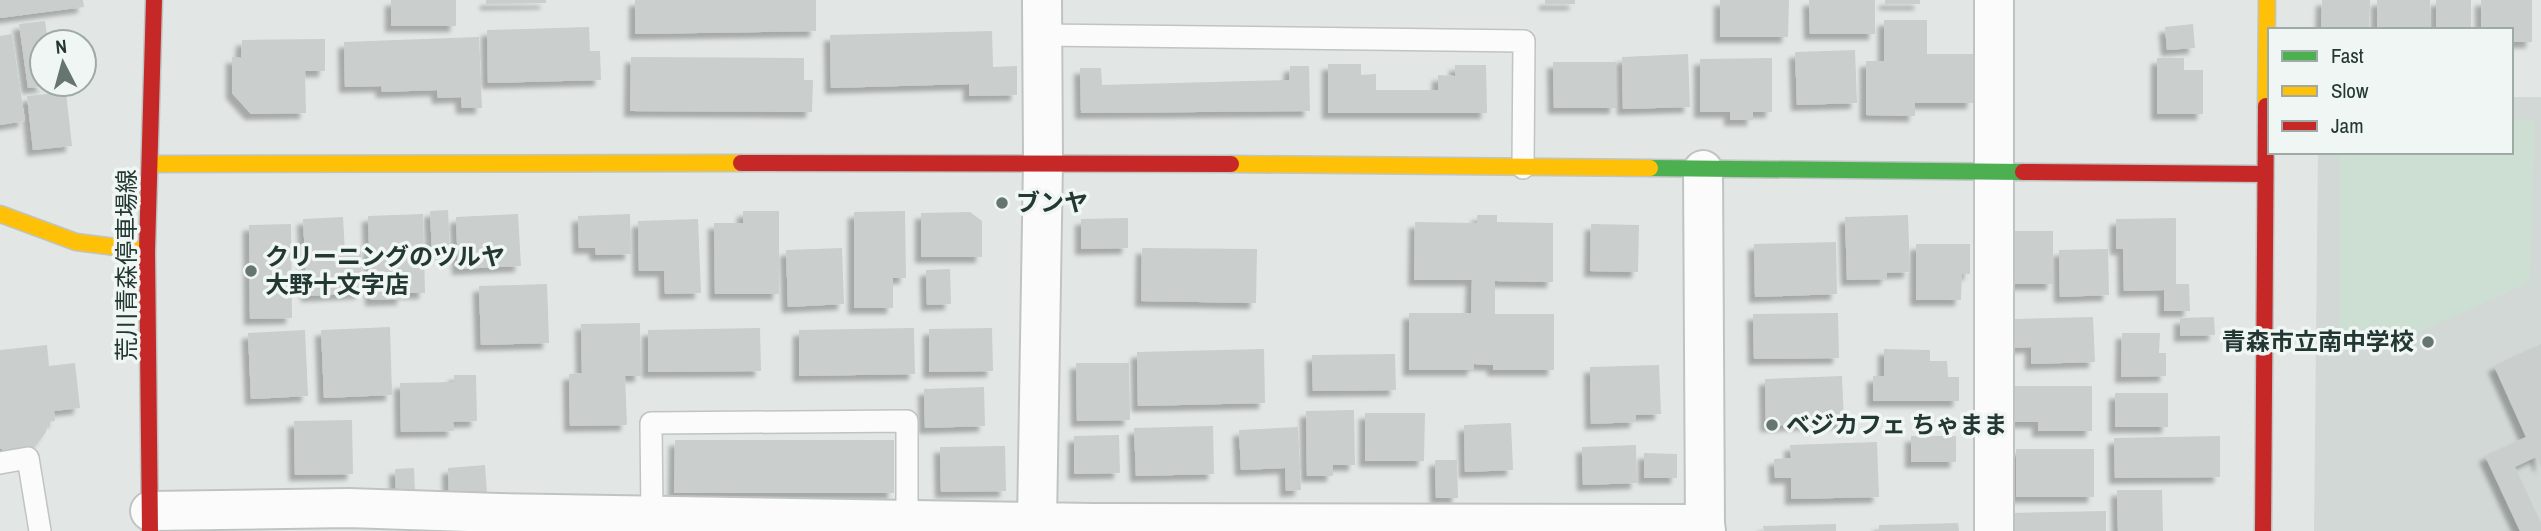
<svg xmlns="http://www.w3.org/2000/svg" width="2541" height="531" font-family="'Archivo Narrow','Noto Sans JP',sans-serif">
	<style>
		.built { fill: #d1d8d5 }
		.green { fill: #cddfd2 }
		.building { fill: #cacecc; filter: url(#shadow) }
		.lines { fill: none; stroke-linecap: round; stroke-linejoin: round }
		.lane-casing { stroke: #bfc4c2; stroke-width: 24 }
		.street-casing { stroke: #bfc4c2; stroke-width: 42 }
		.fast-casing { stroke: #bfc5c2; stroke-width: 19 }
		.slow-casing { stroke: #bfc5c2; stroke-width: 19 }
		.jam-casing { stroke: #bfc5c2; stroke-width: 19 }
		.lane { stroke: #fbfbfb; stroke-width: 21 }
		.street { stroke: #fbfbfb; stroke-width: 38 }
		.fast { stroke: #4caf50; stroke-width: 16 }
		.slow { stroke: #ffc107; stroke-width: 16 }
		.jam { stroke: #c62828; stroke-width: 16 }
		.poi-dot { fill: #667571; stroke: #f0f6f3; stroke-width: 2.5 }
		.labels { text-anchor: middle; stroke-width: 7; stroke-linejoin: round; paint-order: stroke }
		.poi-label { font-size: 24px; font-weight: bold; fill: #233832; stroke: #f0f6f3; text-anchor: start }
		.street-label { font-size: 24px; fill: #233832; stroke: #f0f6f3 }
	</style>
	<defs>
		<filter id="shadow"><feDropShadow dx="-6" dy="6" stdDeviation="2" flood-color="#0004"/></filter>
	</defs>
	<rect width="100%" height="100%" fill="#e2e7e5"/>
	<path class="built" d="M2511 97H2541V531H2314L2318 152H2511Z"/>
	<path class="green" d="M2511 120H2535L2530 282 2421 331 2339 334V152H2511Z"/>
	<path class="building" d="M0 0H83L84 7 0 18Z
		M391 0H456V26H391Z
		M486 0H546V3L486 4Z
		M635 0H816V31L635 34Z
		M1545 0H1575V4H1545Z
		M1720 0H1789L1788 37H1720Z
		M1809 0H1875V34H1810Z
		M1885 0H1920V4H1885Z
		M2322 0H2370L2369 30H2321Z
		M2377 0H2430L2431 30H2377Z
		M2436 0H2471V30H2436Z
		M2481 0H2532V42H2511V30H2481Z
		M1884 20H1927V54H1974L1973 103H1915V116L1866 115V61H1884Z
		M45 21 48 42H42L41 60 42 84 47 86 28 88 19 24Z
		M2193 24 2195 48 2167 50 2165 27Z
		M589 27 590 51H600L601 80 488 83 487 30Z
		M992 31 993 67 1017 66V95L969 96V84L831 88 830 35Z
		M12 34 25 121 0 125V36Z
		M479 37 482 108H462L461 97 438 98 437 90 382 92 381 86 345 87 344 42Z
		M325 39V71H305L306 113 251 114 232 93V57L241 58 242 40Z
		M1855 50 1857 103 1797 105 1795 52Z
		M1688 54 1690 107 1623 109 1622 57Z
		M631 57 804 58V80H813L812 112 630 111Z
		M1772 58V112H1753V120H1730V112H1700V59Z
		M2157 58H2184V70H2203V114H2157Z
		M1553 62H1616V108H1554Z
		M1328 64H1361V75L1376 74V90H1438V75L1455 76V65H1486L1487 113H1328Z
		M1290 66H1309L1310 111 1081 113 1080 68H1101L1102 85 1289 80Z
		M66 92 72 146 33 150 27 96Z
		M448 210 450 252 432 253 430 211Z
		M743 211H779V294H715L714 223H743Z
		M905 211 906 278H893V308H854V212Z
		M970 212 982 221V257H921V213Z
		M423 214 425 293H403V299L371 300 368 216Z
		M518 214 521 266 458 269 456 217Z
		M630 214 631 254 596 255 595 248H579L578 216Z
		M1477 215H1497V222L1553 223V282L1495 281V314H1554V370H1493V365L1474 364 1473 370H1409V313H1471L1472 280H1414L1415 222 1477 223Z
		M1908 215 1910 272 1887 273V279L1847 280 1845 217Z
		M343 217 345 253 361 252 362 293 307 296 303 219Z
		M1128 218V248L1081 249V219Z
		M2176 218V284H2189L2190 311H2164V290L2124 291 2123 249H2116V219Z
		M698 219 701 293 665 294 664 271H639L638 221Z
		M291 224 292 318 250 319 249 225Z
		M1591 224 1639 225 1638 272 1590 271Z
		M2013 231H2053V284H2014Z
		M1836 242 1837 294 1755 297 1754 244Z
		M1916 244H1970V274H1962L1961 300H1916Z
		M842 248 844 304 788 307 786 250Z
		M1142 248 1257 249 1256 303 1141 301Z
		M2108 249 2109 295 2060 297 2059 250Z
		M950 269 951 304 927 305 926 270Z
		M547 284 549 343 481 345 479 286Z
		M1838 313 1839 358 1754 359 1753 314Z
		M2093 317 2095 362 2031 364V347L2014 348 2013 319Z
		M2214 317 2215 335 2180 336V318Z
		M640 323 641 376H625L627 425 570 426 569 374 582 373 581 324Z
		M390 327 392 395 324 398 321 330Z
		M760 328 761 371 648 372V330Z
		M914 328 915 374 799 376V330Z
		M992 328 993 371 929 372V329Z
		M305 330 308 396 251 399 248 333Z
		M2122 333H2160L2159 353H2166V376L2121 377Z
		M2541 344V468L2536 457 2515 467 2541 523V531H2520L2485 456 2526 437 2494 366Z
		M47 345 49 366 75 363 80 408 54 411 55 421 48 422 46 432 34 448 14 453 4 451 0 448V350Z
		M1264 349 1265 403 1138 406 1137 352Z
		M1884 349 1930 350V361H1947L1948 377H1959V401H1873V376H1884Z
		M1395 354 1396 390 1313 391 1312 355Z
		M1076 363H1129L1130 420 1077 421Z
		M1659 365 1661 414 1636 415V422L1591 424 1590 367Z
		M454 375H476L477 421 453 422 454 431 401 432 400 383 454 382Z
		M1842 376 1844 423 1766 426 1765 379Z
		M2012 386H2092V431H2038V422H2012Z
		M984 387 985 426 925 428 924 389Z
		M2115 393H2168V427H2115Z
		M1354 410 1355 465H1333V476H1307L1306 411Z
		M1365 413H1425L1424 461H1365Z
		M352 420 353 474 295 475 294 421Z
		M1511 423 1513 470 1465 472 1464 425Z
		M1213 426 1214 474 1136 476 1134 428Z
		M1298 427 1301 490 1286 491 1285 468 1241 470 1239 430Z
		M1119 435 1120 473 1074 474V436Z
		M1911 436H1956V462H1911Z
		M2220 436V477L2115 478 2114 438Z
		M675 440H894V493H674Z
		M1877 442 1879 497 1791 499V478H1775L1774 459 1791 458 1790 445Z
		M1636 445 1637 483 1583 485 1582 447Z
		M1005 446 1006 491 941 492 940 447Z
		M2016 449H2094V497H2016Z
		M1644 453 1677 454V478H1644Z
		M1435 460H1457L1458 498H1436Z
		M485 465 487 493 449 495 448 468Z
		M414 468 415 493H396L395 469Z
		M2117 490H2162L2163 531H2118Z
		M2106 511V531H2010V513Z
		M1958 523 1959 531H1879V525Z
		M1836 524V531H1764L1763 526Z"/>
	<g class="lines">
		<g class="lane-casing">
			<path id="lane" d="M1042 35 1524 41 1523 168
				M0 463 28 458 40 531
				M652 515 651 423 907 421V520"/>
		</g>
		<g class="street-casing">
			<path id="street" d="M1994 0V531
				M1703 170 1705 524
				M150 511 348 508 499 513 1093 523 1705 524 1706 531
				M1037 521 1043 162 1042 0"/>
		</g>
		<g class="fast-casing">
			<path id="fast" d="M1650 168 2023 172"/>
		</g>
		<g class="slow-casing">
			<path id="slow" d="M2266 106 2267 0
				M150 164 741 163
				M1231 164 1650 168
				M0 214 76 242 147 251"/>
		</g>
		<g class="jam-casing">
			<path id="jam" d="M741 163 1231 164
				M2023 172 2265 174
				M150 531 147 251 154 0
				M2263 531 2266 106"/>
		</g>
		<use href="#lane" class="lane"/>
		<use href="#street" class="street"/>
		<use href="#fast" class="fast"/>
		<use href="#slow" class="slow"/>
		<use href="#jam" class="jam"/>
	</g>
	<g class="poi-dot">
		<circle cx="1002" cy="203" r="7"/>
		<circle cx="251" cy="271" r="7"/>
		<circle cx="2428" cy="342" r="7"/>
		<circle cx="1772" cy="425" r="7"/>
	</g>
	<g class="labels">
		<g class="poi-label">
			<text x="1016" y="211">ブンヤ</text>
			<text x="265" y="265">クリーニングのツルヤ<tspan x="265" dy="28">大野十文字店</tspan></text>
			<text x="2414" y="350" text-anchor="end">青森市立南中学校</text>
			<text x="1786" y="433">ベジカフェ ちゃまま</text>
		</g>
		<g class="street-label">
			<text transform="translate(127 265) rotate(-90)" y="8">荒川青森停車場線</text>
		</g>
	</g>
	<rect x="2268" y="28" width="245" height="126" fill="#f0f6f3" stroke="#9eaaa6" stroke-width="2"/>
	<rect x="2282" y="51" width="35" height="10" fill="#4caf50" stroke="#9eaaa6" stroke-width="2"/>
	<text x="2331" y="63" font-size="21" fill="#233832">Fast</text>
	<rect x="2282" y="86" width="35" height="10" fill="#ffc107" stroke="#9eaaa6" stroke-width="2"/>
	<text x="2331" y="98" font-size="21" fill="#233832">Slow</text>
	<rect x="2282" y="121" width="35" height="10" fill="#c62828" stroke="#9eaaa6" stroke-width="2"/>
	<text x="2331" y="133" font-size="21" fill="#233832">Jam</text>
	<g transform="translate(63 63) rotate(354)"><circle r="33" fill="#f0f6f3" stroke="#9eaaa6" stroke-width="2"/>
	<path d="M0-5L12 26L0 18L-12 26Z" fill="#667571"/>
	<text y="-10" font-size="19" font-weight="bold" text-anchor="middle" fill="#233832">N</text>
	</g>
</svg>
